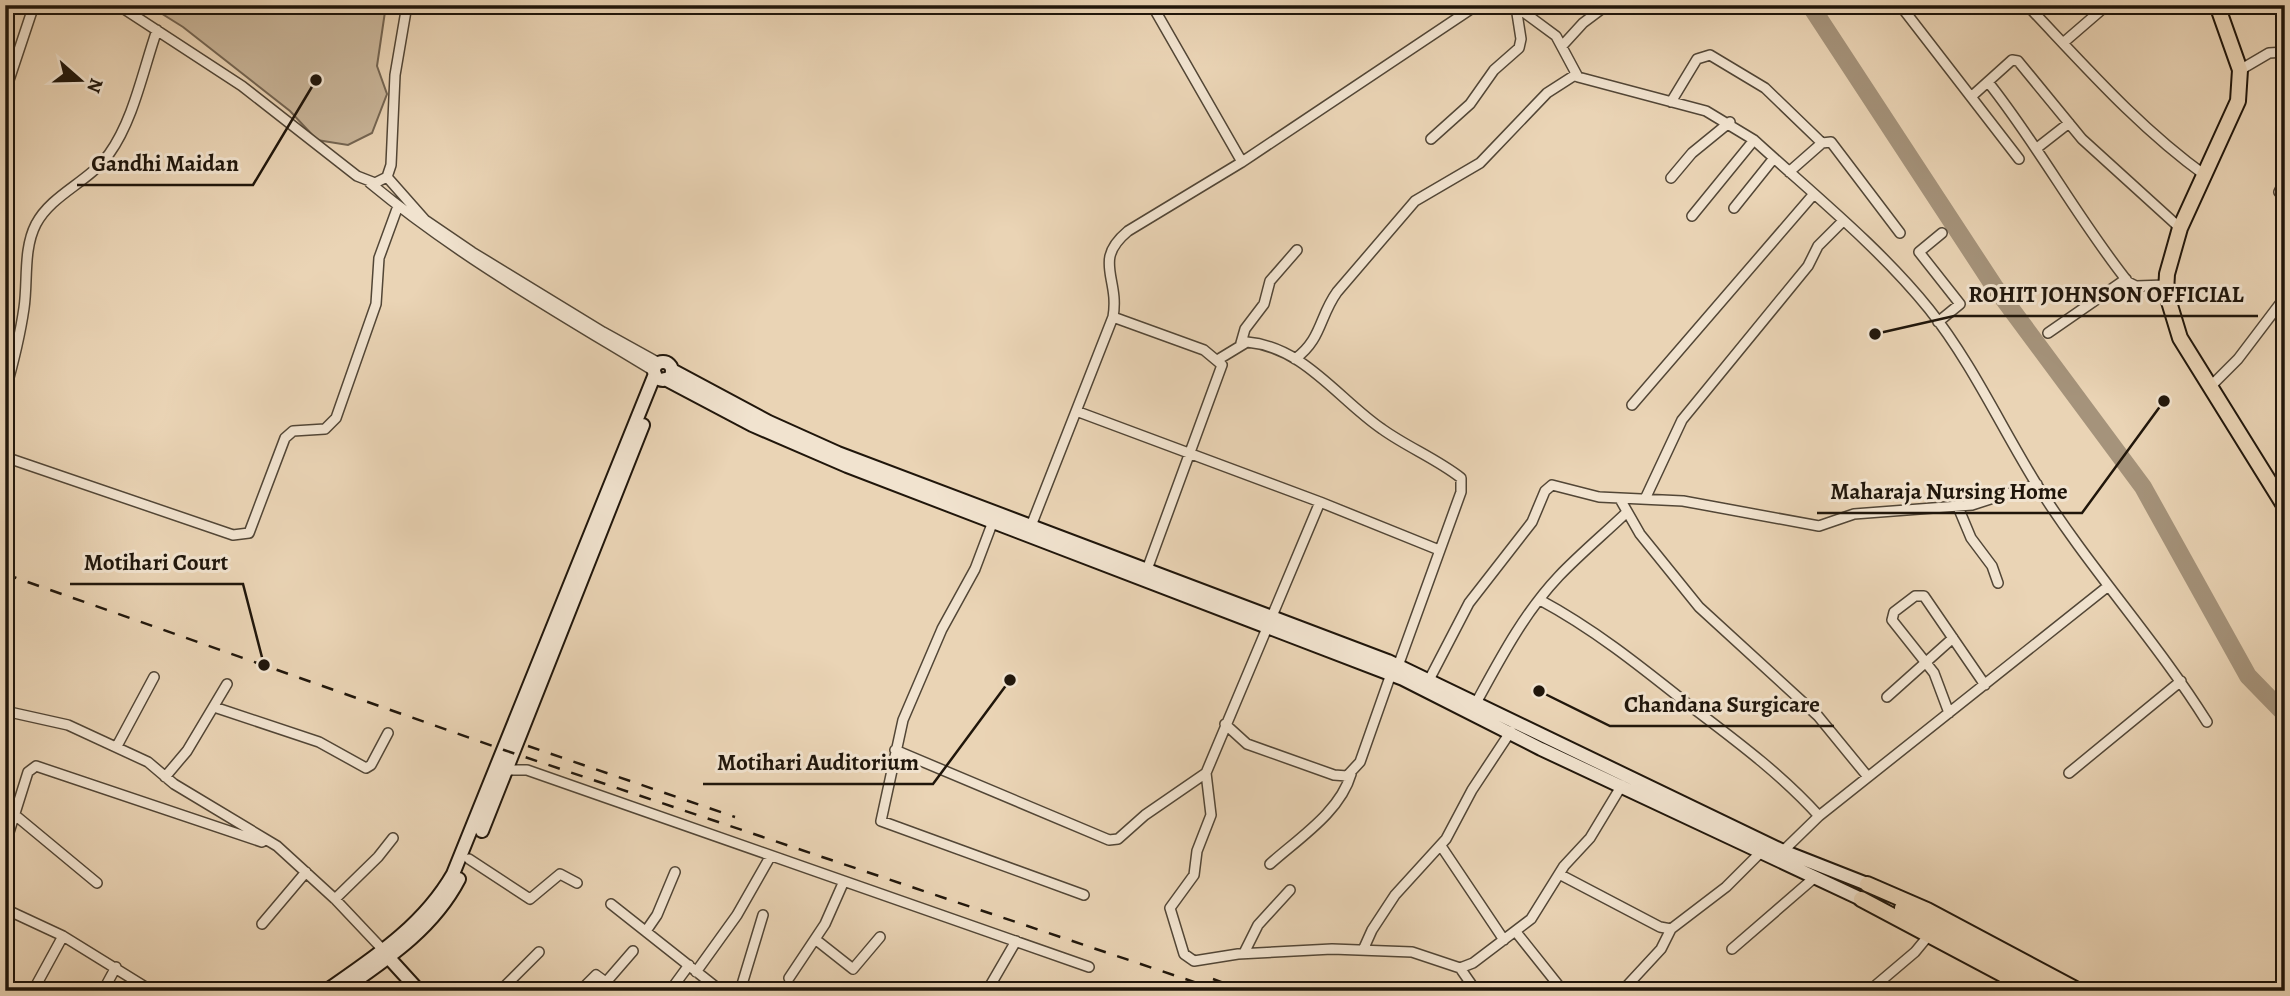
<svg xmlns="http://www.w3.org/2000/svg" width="2290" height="996" font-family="Alegreya,serif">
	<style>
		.green { fill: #c8b498; stroke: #746552; stroke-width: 2 }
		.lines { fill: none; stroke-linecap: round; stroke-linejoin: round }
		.river { stroke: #a5937b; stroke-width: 18 }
		.street-casing { stroke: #524636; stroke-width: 12 }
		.secondary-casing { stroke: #20160b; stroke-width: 16 }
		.primary-casing { stroke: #20160b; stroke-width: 18 }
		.street { stroke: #f1e3cf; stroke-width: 9 }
		.secondary { stroke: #f1e3cf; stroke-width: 12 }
		.primary { stroke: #ead4b5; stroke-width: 14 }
		.rail { stroke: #20160b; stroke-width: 2.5; stroke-dasharray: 12 12; stroke-linecap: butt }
		.leader { fill: none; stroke: #20160b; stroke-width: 2.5 }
		.callout-dot { fill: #20160b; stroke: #f1e3cf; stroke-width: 2.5 }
		.callout-label { font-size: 23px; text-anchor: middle; font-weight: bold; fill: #20160b; stroke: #f1e3cf; stroke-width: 6; stroke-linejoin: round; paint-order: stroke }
	</style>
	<rect width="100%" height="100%" fill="#ead4b5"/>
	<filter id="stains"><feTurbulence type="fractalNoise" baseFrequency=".00286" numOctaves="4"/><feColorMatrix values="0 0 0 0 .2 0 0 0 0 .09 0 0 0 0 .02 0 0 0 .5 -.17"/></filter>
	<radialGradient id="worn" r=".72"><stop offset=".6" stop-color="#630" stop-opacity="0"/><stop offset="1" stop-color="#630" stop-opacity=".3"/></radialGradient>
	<path class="green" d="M148 5H386L377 66 387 94 372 133 348 145 317 140 290 111 183 27Z"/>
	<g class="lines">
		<path class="river" d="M1810 5 1994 286 2143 487 2248 676 2285 714"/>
		<g class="street-casing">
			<path id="street" d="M118 5 242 86 357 176 375 183 387 177 391 165 395 75 407 5
				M1152 5 1242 162
				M1514 5 1556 36 1578 77 1706 111 1754 140C1813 194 1879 247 1929 309 1972 363 2001 427 2037 485 2089 568 2155 639 2207 722
				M1900 5 2019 159
				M2027 5C2084 65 2138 127 2206 176
				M2063 43 2107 5
				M1562 46 1583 23 1607 5
				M2240 70 2269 53 2285 52
				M1988 82C2039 146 2077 218 2128 282L2136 286 2166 285
				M5 92 34 5
				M1972 96 2012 60 2018 61 2082 139 2180 228
				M1671 102 1697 59 1710 55 1765 88 1822 143
				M1431 139 1470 104 1494 70 1519 48 1521 39 1516 7
				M2037 148 2069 123
				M1789 172 1822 143 1831 142 1900 233
				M387 177 425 220 472 252 603 332 659 363
				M1671 178 1692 153 1730 122
				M2285 180 2279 192 2285 199
				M370 183C458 256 557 312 654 371
				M1734 208 1774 158
				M1692 216 1754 140
				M1113 317 1204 350 1222 365 1145 575
				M1938 322 1960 304 1919 252 1942 233
				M2048 333 2126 279
				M1241 343 1245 329 1264 304 1270 281 1297 250
				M1219 359 1247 342C1304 347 1338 399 1382 429 1407 447 1437 459 1461 478V492L1398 666
				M1295 359C1322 339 1319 317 1337 292L1415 201 1480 163 1547 93 1575 75
				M2210 387 2238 359 2285 297
				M5 392C13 364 20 336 24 308 28 281 23 249 36 224 52 194 89 182 109 154 134 119 143 70 157 30
				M1632 405 1813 195
				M1076 411 1320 502 1439 550
				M5 457 233 535 249 533 285 438 293 431 325 429 336 418 376 304 379 258 398 206
				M1620 499 1640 534 1699 607 1818 716 1868 777
				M1645 499 1682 420 1808 266 1818 246 1842 222
				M1958 507 1971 538 1992 566 1998 583
				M992 524 975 569 942 629 903 720 881 821 1084 895
				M1029 531 1113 317C1120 277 1092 261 1128 231L1242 162 1477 5
				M1540 600C1594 629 1640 666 1689 705 1735 740 1780 773 1819 816
				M1429 680 1469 603 1532 522 1545 491 1552 485 1599 497 1683 501 1819 526 1854 514 1972 505 2037 484
				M1887 697 1953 638
				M1476 703C1500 659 1524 613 1559 576 1580 554 1604 534 1626 513
				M214 707 319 742 366 768 371 765 388 733
				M5 711 68 725 148 762 174 784 277 846 335 899 386 953
				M1949 713 1934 673 1892 620 1894 612 1915 596H1924L1985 685
				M1225 724 1247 744 1334 775 1347 776 1360 762 1391 674
				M117 746 154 677
				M895 750 1109 840 1118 839 1145 815 1206 773 1320 502
				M506 770H527L1089 967
				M1206 773 1211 815 1197 851 1194 875 1170 908 1184 954 1194 961 1238 954 1332 949 1412 952 1460 968 1473 963 1531 919 1564 866 1590 838 1622 785
				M2069 773 2181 681
				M165 777 187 751 227 684
				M15 815 97 883
				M5 845 28 772 36 766 262 842
				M1441 846 1504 940
				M1783 851 1819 816 2107 587
				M469 859 530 899 560 874 577 883
				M1270 864C1299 838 1340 812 1351 774
				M1559 874 1660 927 1671 929 1726 887 1761 852
				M335 899 378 857 393 838
				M611 904 721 991
				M5 909 63 936 152 991
				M262 924 306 872
				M646 931 657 915 675 872
				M1516 932 1563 991
				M815 939 853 969 880 937
				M1732 949 1814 878
				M1363 950 1372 930 1395 895 1446 839 1472 790 1511 731
				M1244 953 1258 925 1290 890
				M1460 968 1476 991
				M696 972 737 915 770 857
				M789 978 825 924 844 881
				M607 981 633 951
				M1623 990 1661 949 1671 929
				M33 991 63 936
				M103 991 116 967
				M500 991 539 952
				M580 991 596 975 618 991
				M670 991 689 965
				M740 991 763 915
				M987 991 1016 941
				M1869 991 1915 952 1929 935"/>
		</g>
		<g class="secondary-casing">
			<path id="secondary" d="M654 371a9 9 0 1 1 18 0a9 9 0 1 1-18 0Z
				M672 370 769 422 838 453 1388 661 1783 851 1867 884
				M665 379 752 425 847 466 1403 679 1541 749 1861 899
				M482 831 643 425
				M389 958 419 991
				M326 991C375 957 423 926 453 874L655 374
				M341 991C387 959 433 929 459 879"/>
		</g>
		<g class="primary-casing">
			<path id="primary" d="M2217 5 2240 70 2238 101 2180 228 2167 274 2166 292 2180 338 2285 507
				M1867 884 1927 910 2079 991
				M1861 899 2034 991
				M1902 908 2055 991"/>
		</g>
		<use href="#street" class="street"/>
		<use href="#secondary" class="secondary"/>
		<use href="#primary" class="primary"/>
		<path class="rail" d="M5 574 504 750 1221 991
			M528 746 735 817
			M1213 979 1246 991"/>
	</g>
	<path class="leader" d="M316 80L253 185H77M1875 334L1954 316H2258M2164 401L2082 513H1817M264 665L243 584H70M1539 691L1610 726H1834M1010 680L933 784H703"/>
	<g class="callout-dot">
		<circle cx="316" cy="80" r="7"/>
		<circle cx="1875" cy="334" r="7"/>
		<circle cx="2164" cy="401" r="7"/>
		<circle cx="264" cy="665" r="7"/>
		<circle cx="1539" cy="691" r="7"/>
		<circle cx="1010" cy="680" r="7"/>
	</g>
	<g class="callout-label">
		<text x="165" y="171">Gandhi Maidan</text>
		<text x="2106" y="302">ROHIT JOHNSON OFFICIAL</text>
		<text x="1949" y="499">Maharaja Nursing Home</text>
		<text x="156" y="570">Motihari Court</text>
		<text x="1722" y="712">Chandana Surgicare</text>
		<text x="818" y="770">Motihari Auditorium</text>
	</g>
	<rect width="2290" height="996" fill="none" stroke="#ead4b5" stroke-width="28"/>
	<rect x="7" y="7" width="2276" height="982" fill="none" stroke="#20160b" stroke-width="3.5"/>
	<rect x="14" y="14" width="2262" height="968" fill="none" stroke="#20160b" stroke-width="2"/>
	<g transform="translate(80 80) rotate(110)" stroke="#f1e3cf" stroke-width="5" paint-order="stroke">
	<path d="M0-5L12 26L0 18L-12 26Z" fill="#20160b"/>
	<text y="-10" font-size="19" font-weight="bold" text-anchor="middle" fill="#20160b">N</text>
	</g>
	<rect width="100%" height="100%" filter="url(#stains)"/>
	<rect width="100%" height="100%" fill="url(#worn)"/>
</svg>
